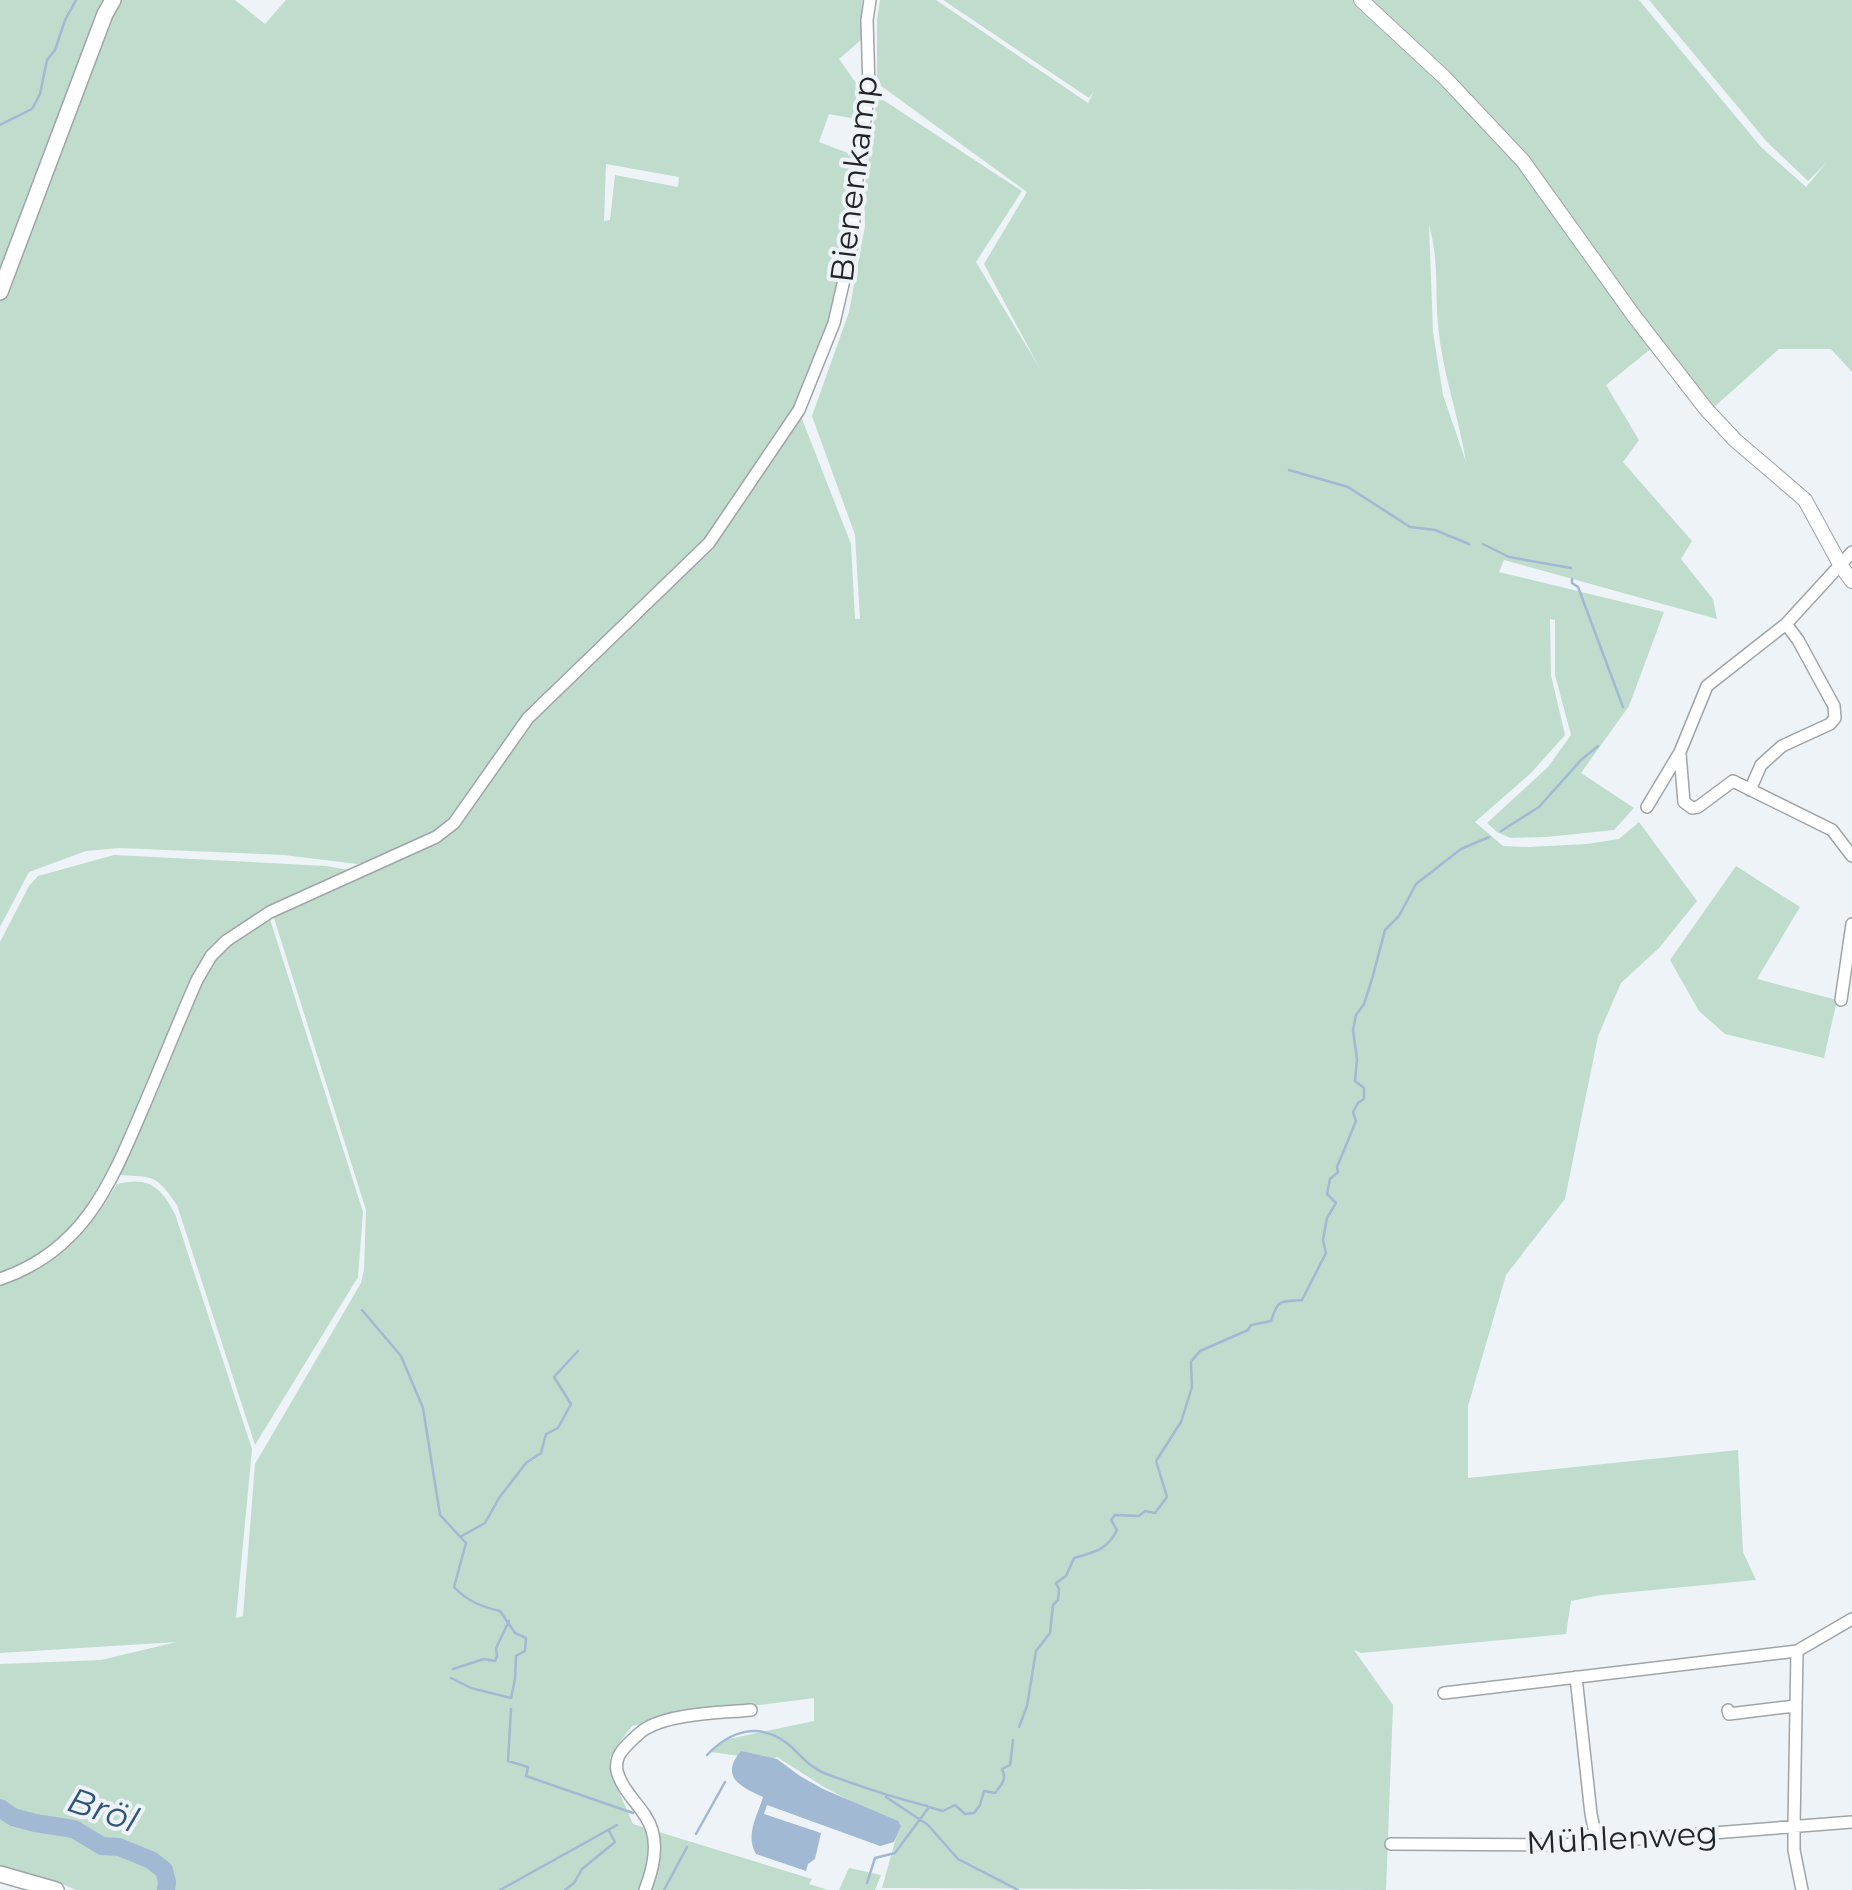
<svg xmlns="http://www.w3.org/2000/svg" width="1852" height="1890" font-family="Montserrat,sans-serif">
	<style>
		.green { fill: #c0dccd; fill-rule: evenodd }
		.water { fill: #a1b9d3 }
		.lines { fill: none; stroke-linecap: round; stroke-linejoin: round }
		.stream { stroke: #a1b9d3; stroke-width: 2.5 }
		.river { stroke: #a1b9d3; stroke-width: 18 }
		.minor-casing { stroke: #9fa4a8; stroke-width: 14 }
		.tertiary-casing { stroke: #9fa4a8; stroke-width: 16 }
		.secondary-casing { stroke: #9fa4a8; stroke-width: 18 }
		.minor { stroke: #fff; stroke-width: 11 }
		.tertiary { stroke: #fff; stroke-width: 14 }
		.secondary { stroke: #fff; stroke-width: 15 }
		.labels { text-anchor: middle; stroke-width: 8; stroke-linejoin: round; paint-order: stroke }
		.street-label { font-size: 32px; fill: #212325; stroke: #edf3f7 }
		.water-label { font-size: 35px; font-style: italic; fill: #2f547a; stroke: #edf3f7 }
	</style>
	<rect width="100%" height="100%" fill="#edf3f7"/>
	<path class="green" d="M0 0H235L265 24 286 0H862L861 40 839 59 856 83V119L829 114 819 142 853 155 846 238 832 310 795 413 703 545 524 714 450 821 434 832 376 860 357 864 284 855 119 848 86 851 29 872 0 927ZM606 164 679 177 678 187 615 175 610 220 604 221Z
		M880 0H936L1088 103 1094 91 1089 98 943 0H1353L1448 89 1519 164 1653 347 1606 385 1639 440 1623 462 1692 541 1681 559 1713 599 1717 619 1504 560 1499 572 1664 612 1629 706 1581 773 1634 808 1614 830 1546 837 1510 838 1497 832 1487 823 1548 767 1571 735 1555 675V620L1550 619 1551 675 1565 735 1531 773 1475 822 1503 846 1529 847 1587 844 1619 839 1639 822 1697 901 1659 948 1621 983 1598 1036 1565 1199 1506 1275 1468 1406V1478L1738 1450 1743 1552 1756 1580 1601 1595 1571 1601 1566 1634 1361 1653 1354 1650 1393 1705 1386 1890 882 1888 899 1827 824 1787 777 1757 769 1760 710 1752 724 1740 814 1721V1698L714 1711 632 1726 616 1747 610 1758 619 1792 633 1824 812 1879 809 1884 828 1890H76L53 1880 0 1869V1664L101 1660 177 1642 0 1653V1285C58 1258 84 1240 117 1184 149 1176 161 1187 175 1214L252 1449 236 1618 243 1616 255 1464 361 1283 364 1270 366 1210 273 915 435 842 530 720 708 550 800 414 851 544 855 619H860L855 535 812 416 849 312 865 226 864 192 877 96 1022 191 976 262 1039 367 984 264 1027 192 877 83V20ZM1429 225C1439 261 1435 290 1438 325 1442 372 1459 417 1466 462L1443 395 1433 332Z
		M1370 0H1639L1761 147 1806 187 1827 162 1808 181 1767 142 1649 0H1852V372L1831 349H1779L1712 409 1526 156Z
		M114 855 326 866 355 871 217 943 202 960 191 980 122 1147 91 1209 57 1244 0 1275V942L29 886 38 876Z
		M1736 866 1800 907 1757 979 1837 1000 1824 1058 1725 1034 1699 1011 1670 960Z
		M269 916 363 1212 358 1277 255 1445 177 1205C156 1175 155 1177 119 1175L200 984 223 950Z
		M849 1868 881 1875 875 1890H839Z"/>
	<path class="water" d="M741 1751 777 1759 800 1776 823 1789 898 1821 901 1826 894 1842 880 1846 767 1805 764 1814 821 1833 815 1859 808 1864 806 1871 756 1854C745 1835 757 1817 763 1797 741 1787 719 1777 741 1751Z"/>
	<g class="lines">
		<path class="stream" d="M0 125 32 109 40 94 47 60 55 50 65 20 76 0
			M1289 470 1348 487 1410 527 1435 530 1469 544
			M1483 544 1509 557 1571 568
			M1572 579V583L1578 587 1623 707
			M1501 831 1539 807 1581 760 1598 746
			M362 1310 401 1356 423 1408 440 1515 466 1543 454 1587C467 1601 482 1607 500 1611L515 1633 526 1638 525 1651 516 1656 515 1679 511 1698 471 1688 451 1678
			M460 1537 485 1523 499 1498 526 1463 541 1453 546 1434 558 1428 571 1404 554 1377 578 1351
			M453 1669 484 1659 495 1661 497 1656 496 1648 509 1621
			M511 1709 508 1761 528 1767 526 1776 633 1813
			M1019 1727 1027 1706 1036 1651 1050 1633 1053 1605 1058 1600 1059 1589 1056 1583 1066 1576 1074 1558C1095 1552 1107 1550 1117 1530L1111 1520 1115 1515 1139 1516 1145 1511 1155 1513 1167 1497 1156 1461 1181 1422 1192 1387 1191 1362 1200 1351 1248 1330 1251 1325 1271 1321C1278 1299 1279 1302 1302 1300L1326 1253 1323 1240 1327 1218 1336 1203 1327 1194 1330 1179 1338 1172 1337 1167 1356 1121 1353 1112 1358 1103 1364 1099V1088L1355 1081 1357 1059 1353 1030 1356 1015 1364 1004 1372 979 1385 930 1399 916 1416 884 1461 849 1489 837
			M707 1755C730 1731 759 1721 788 1744 800 1754 809 1767 824 1773 858 1786 892 1797 927 1806
			M886 1797 928 1825 958 1859 1018 1890
			M696 1834 725 1782
			M867 1883 875 1858 895 1853 929 1807 943 1811 955 1805 965 1814 974 1813 980 1805 984 1791 995 1793C1002 1784 1007 1779 1002 1769L1010 1765 1013 1740
			M500 1890 617 1825
			M565 1890 574 1883 582 1869 615 1842 609 1831
			M664 1890 687 1847"/>
		<path class="river" d="M0 1808 13 1817 35 1823 74 1829 102 1846 119 1847 151 1860 164 1870 167 1882 166 1890"/>
		<g class="minor-casing">
			<path id="minor" d="M1680 754 1684 802 1692 808 1698 807 1733 781 1832 830 1852 856
				M1750 790 1761 765 1782 746 1830 724 1835 718 1834 706 1798 640 1786 624
				M1647 807 1680 752 1707 686 1786 624 1852 552
				M1841 1000 1852 924
				M0 1279C84 1251 111 1183 143 1108 161 1066 178 1023 197 980L211 956 226 941 270 912 436 837 454 823 528 718 709 543 799 410 834 323 853 241 855 194 869 89 867 20 870 0
				M1797 1651 1794 1826V1850L1802 1890
				M1576 1677 1591 1814 1597 1843
				M1444 1693 1797 1651 1852 1619
				M1728 1710 1729 1714 1795 1706
				M1391 1844 1561 1845 1852 1822
				M645 1890C652 1872 658 1849 652 1830 646 1809 623 1794 617 1771 615 1759 620 1752 628 1744 633 1739 639 1733 645 1729 671 1713 721 1713 751 1710"/>
		</g>
		<g class="tertiary-casing">
			<path id="tertiary" d="M1361 0 1445 78 1523 161 1634 316 1706 409 1735 440 1805 500 1841 566 1852 581"/>
		</g>
		<g class="secondary-casing">
			<path id="secondary" d="M0 292 105 14 113 0
				M0 1874 56 1890"/>
		</g>
		<use href="#minor" class="minor"/>
		<use href="#tertiary" class="tertiary"/>
		<use href="#secondary" class="secondary"/>
	</g>
	<g class="labels">
		<g class="street-label">
			<text transform="translate(854 179) rotate(-83)" y="11">Bienenkamp</text>
			<text transform="translate(1622 1838) rotate(-3)" y="11">Mühlenweg</text>
		</g>
		<g class="water-label">
			<text transform="translate(103 1810) rotate(19)" y="12">Bröl</text>
		</g>
	</g>
</svg>
